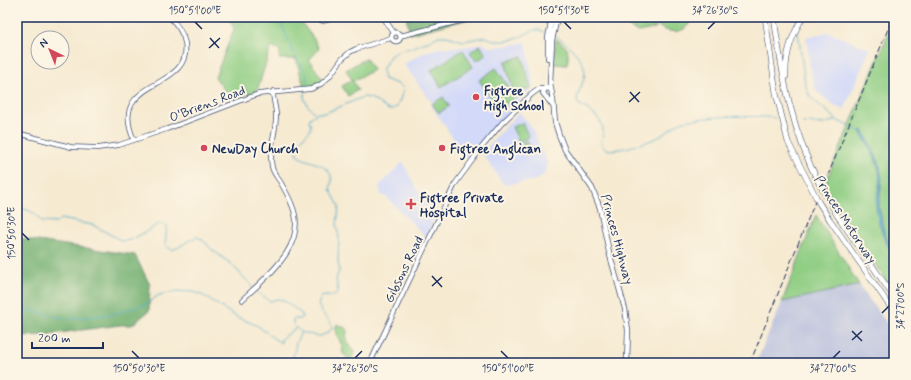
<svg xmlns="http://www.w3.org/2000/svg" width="911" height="380" font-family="Mynerve,sans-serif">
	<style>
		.built { fill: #d2d9f9 }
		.industrial { fill: #bcc3de }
		.green { fill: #90ce84; stroke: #567e71 }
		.forest { fill: #74b172; stroke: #487068 }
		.water { fill: #4aa9c9; stroke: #326c94 }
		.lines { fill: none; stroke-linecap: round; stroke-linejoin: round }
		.stream { stroke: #4aa9c9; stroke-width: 1 }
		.secondary-casing { stroke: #3c4b6f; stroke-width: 5.5 }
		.primary-casing { stroke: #3c4b6f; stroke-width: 6 }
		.highway-casing { stroke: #3c4b6f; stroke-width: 6 }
		.secondary { stroke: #fff; stroke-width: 4 }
		.primary { stroke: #fff; stroke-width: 4.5 }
		.highway { stroke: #fff; stroke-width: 5 }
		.rail { stroke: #1b2f5e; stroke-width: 1; stroke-dasharray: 6 3; stroke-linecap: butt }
		.highway-bridge-casing { stroke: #3c4b6f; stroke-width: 6; stroke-linecap: butt }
		.highway-bridge { stroke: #fff; stroke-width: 5 }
		.ticks { fill: none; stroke: #1b2f5e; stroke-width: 1.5 }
		.poi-dot { fill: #d1495b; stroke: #fcf5e5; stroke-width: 1.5 }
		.labels { text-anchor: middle; stroke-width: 4; stroke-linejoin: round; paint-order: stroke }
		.poi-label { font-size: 13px; font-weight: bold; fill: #1b2f5e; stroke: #fcf5e5; text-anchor: start }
		.street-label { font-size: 13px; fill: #1b2f5e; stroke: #fcf5e5 }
		.neatline { fill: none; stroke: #1b2f5e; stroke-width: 1.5 }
		.ticks-label { font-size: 10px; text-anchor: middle; fill: #1b2f5e }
	</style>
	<rect width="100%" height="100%" fill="#fcf5e5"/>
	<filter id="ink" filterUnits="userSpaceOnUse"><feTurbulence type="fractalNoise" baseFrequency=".025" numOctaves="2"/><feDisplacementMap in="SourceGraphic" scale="8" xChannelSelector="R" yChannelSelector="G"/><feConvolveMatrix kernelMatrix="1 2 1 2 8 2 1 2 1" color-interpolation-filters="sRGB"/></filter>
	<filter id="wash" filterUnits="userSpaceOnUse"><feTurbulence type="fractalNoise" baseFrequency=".012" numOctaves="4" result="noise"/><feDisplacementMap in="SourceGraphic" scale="16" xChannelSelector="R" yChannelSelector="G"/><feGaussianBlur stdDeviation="0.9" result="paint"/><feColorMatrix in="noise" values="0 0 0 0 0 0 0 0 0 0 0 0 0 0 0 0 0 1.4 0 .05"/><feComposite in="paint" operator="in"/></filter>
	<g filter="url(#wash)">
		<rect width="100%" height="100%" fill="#f6ead1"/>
		<path class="built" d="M828 32 870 49 844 110 831 103 816 91 811 74 806 37Z
			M526 42 534 85 532 86V89L487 136 473 153H470L471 156 468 160 430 104 432 103 404 64 425 52 439 48 471 46 482 43 488 47 505 46Z
			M519 112 531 126 548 164 545 174 537 180 504 185 482 153Z
			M403 162 416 188 437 211 426 237 385 196 381 195 379 186Z"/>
		<path class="industrial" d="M859 285 894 333V363H756L782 302Z"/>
		<path class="green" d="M228 17H297L314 39 319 49 309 60 324 81 305 90 296 59H279L280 50 271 47 257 91 232 100 215 77 234 29Z
			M623 17H695C692 20 688 26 684 29 675 34 664 31 657 25L655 28 639 32 630 28Z
			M894 20V292L838 211 824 186Z
			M556 39C568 47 570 51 567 65L554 64Z
			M480 45 486 55 476 61 470 52Z
			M463 50 473 67 441 87 431 70Z
			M522 56 531 88 514 93 505 62Z
			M366 58 373 70 353 81 358 90 348 96 342 86 352 80 346 70Z
			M496 68 516 97 499 109 479 80Z
			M443 97 449 106 439 113 432 104Z
			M522 123 529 137 519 142 512 127Z
			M527 140 532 151 526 153 522 143Z
			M816 215 859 285 782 302Z
			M337 324 347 329 346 340 355 353 350 360 343 354 342 346 335 330Z"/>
		<path class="forest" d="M406 17H476L410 34Z
			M17 238 135 255 150 285 149 311 132 325H120L44 335 17 336Z"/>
		<path class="water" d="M863 130 879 162 882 179 879 207 884 231 888 242 894 251V256C885 244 876 220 876 204 877 193 881 183 879 171 876 157 868 144 860 132Z"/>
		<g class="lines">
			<path class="stream" d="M275 17C286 27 287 41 294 53 299 63 311 75 306 88
				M796 17 797 24
				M798 31 805 84 810 97 836 119
				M556 36C568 44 589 62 584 78 582 86 577 93 577 102 580 105 583 107 587 109 602 120 606 126 601 144 603 146 604 148 606 149 615 153 654 141 662 135 670 131 676 122 685 121 709 116 750 115 775 118
				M305 91 304 98 308 106 315 113
				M803 123 824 124 836 120 854 128 861 132
				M17 208C29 209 35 212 41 222L56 223 60 219 93 225 122 241 131 240 159 224H164L167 226 165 245 172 250C181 247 188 240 197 237L203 240 212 250 230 263 249 283 253 289
				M255 291 268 300 270 301 277 299 283 300 302 314V317L300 319H293V325L301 332
				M17 308 69 319 113 314 146 304 159 295 177 291 194 292 204 296 235 316 258 326 272 337 281 343V339L296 328
				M299 363 293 357 296 343 301 332C317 335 317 341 332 329 332 321 328 320 324 315 321 312 320 308 318 305L321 297C326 295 331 297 336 295L338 291 336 279 339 271 338 261 339 238 337 225 339 206 330 189C338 165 314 164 299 157 292 145 303 139 310 130L311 126 309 121 310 118 317 113H325L363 97 371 98 387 109 392 110 397 107 404 89 400 85 384 79 382 70 390 56 400 50 410 48 430 41 438 36H447L463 41 486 37 496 41H505L516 39 534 30H539L547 33"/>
		</g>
	</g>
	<g filter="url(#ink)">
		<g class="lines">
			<g class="secondary-casing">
				<path id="secondary" d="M313 17 323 21 338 17
					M322 17H326
					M383 17 394 33
					M525 17 535 20 554 22
					M391.5 37a4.5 4.5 0 1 1 9 0a4.5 4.5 0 1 1-9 0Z
					M400 36 476 17
					M17 133 71 147 98 148 119 145 167 129 258 94 311 89 321 84 329 77 342 59 350 52 356 49 391 38
					M134 140C106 77 193 92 185 43 183 33 176 23 169 17
					M242 300C267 276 309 245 292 205 289 197 285 190 281 183 278 178 273 173 272 167 268 149 277 131 276 113 275 105 273 99 273 91
					M370 363 455 184 482 147 502 123 532 94 539 89H544"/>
			</g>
			<g class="primary-casing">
				<path id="primary" d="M557 17 552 40 550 83 553 100 555 122 559 135 565 150 592 188 600 208 609 252 625 309 628 330 627 363
					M548 58V38L552 17
					M551 89 545 88 543 93 553 106"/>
			</g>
			<g class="highway-casing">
				<path id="highway" d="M765 17 776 93 788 142 816 197
					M774 17C782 75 792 133 820 185
					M786 76C785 55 792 35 803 17
					M823 190 837 215 894 297
					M819 203 830 220 894 312"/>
			</g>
			<use href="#secondary" class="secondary"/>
			<use href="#primary" class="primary"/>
			<use href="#highway" class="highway"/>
			<path class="rail" d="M824 185 893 17
				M750 363 815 202"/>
			<g class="highway-bridge-casing">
				<path id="highway-bridge" d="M820 185 823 190
					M816 197 819 203"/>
			</g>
			<use href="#highway-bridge" class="highway-bridge"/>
		</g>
	</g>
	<path class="ticks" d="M195 22 202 29M564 22 571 29M708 29 715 22M210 38 219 48M209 48 220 38M630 92 639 102M629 102 640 92M22 233 29 240M432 276 442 287M432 286 442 277M882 313 889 306M852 331 862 341M852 340 862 331M132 351 139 358M501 351 508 358M355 358 362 351M833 358 840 351"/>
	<g class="poi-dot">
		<circle cx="476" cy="97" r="4"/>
		<circle cx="204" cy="148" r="4"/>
		<circle cx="442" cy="148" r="4"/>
		<path d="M409 198h4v4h4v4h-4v4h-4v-4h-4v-4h4z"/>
	</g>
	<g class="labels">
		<g class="poi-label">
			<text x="484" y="95">Figtree<tspan x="484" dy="15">High School</tspan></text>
			<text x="212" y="153">NewDay Church</text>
			<text x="450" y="153">Figtree Anglican</text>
			<text x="420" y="202">Figtree Private<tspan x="420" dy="15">Hospital</tspan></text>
		</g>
		<g class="street-label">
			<text transform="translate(207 103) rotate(-21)" y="5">O'Briens Road</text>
			<text transform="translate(846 219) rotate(57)" y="5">Princes Motorway</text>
			<text transform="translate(618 239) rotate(75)" y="5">Princes Highway</text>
			<text transform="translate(403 269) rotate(-64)" y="5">Gibsons Road</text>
		</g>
	</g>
	<rect width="911" height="380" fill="none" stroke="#fcf5e5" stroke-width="44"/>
	<g transform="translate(50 50) rotate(317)"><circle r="19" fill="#fcf5e5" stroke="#a2a6af"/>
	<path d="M0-3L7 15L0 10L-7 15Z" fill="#d1495b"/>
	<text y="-6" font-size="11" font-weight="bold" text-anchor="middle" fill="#1b2f5e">N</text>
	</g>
	<path d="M32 342v6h71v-6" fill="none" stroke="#1b2f5e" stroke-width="2"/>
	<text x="38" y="342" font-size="12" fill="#1b2f5e" stroke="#fcf5e5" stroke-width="3" paint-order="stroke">200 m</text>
	<rect x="22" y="22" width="867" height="336" class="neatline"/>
	<g class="ticks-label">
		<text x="195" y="14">150°51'00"E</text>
		<text x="564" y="14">150°51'30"E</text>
		<text x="715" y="14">34°26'30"S</text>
		<text transform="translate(11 233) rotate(-90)" y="4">150°50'30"E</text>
		<text transform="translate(900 306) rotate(-90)" y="4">34°27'00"S</text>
		<text x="139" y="372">150°50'30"E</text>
		<text x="355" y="372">34°26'30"S</text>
		<text x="508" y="372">150°51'00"E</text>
		<text x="833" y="372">34°27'00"S</text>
	</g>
</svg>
